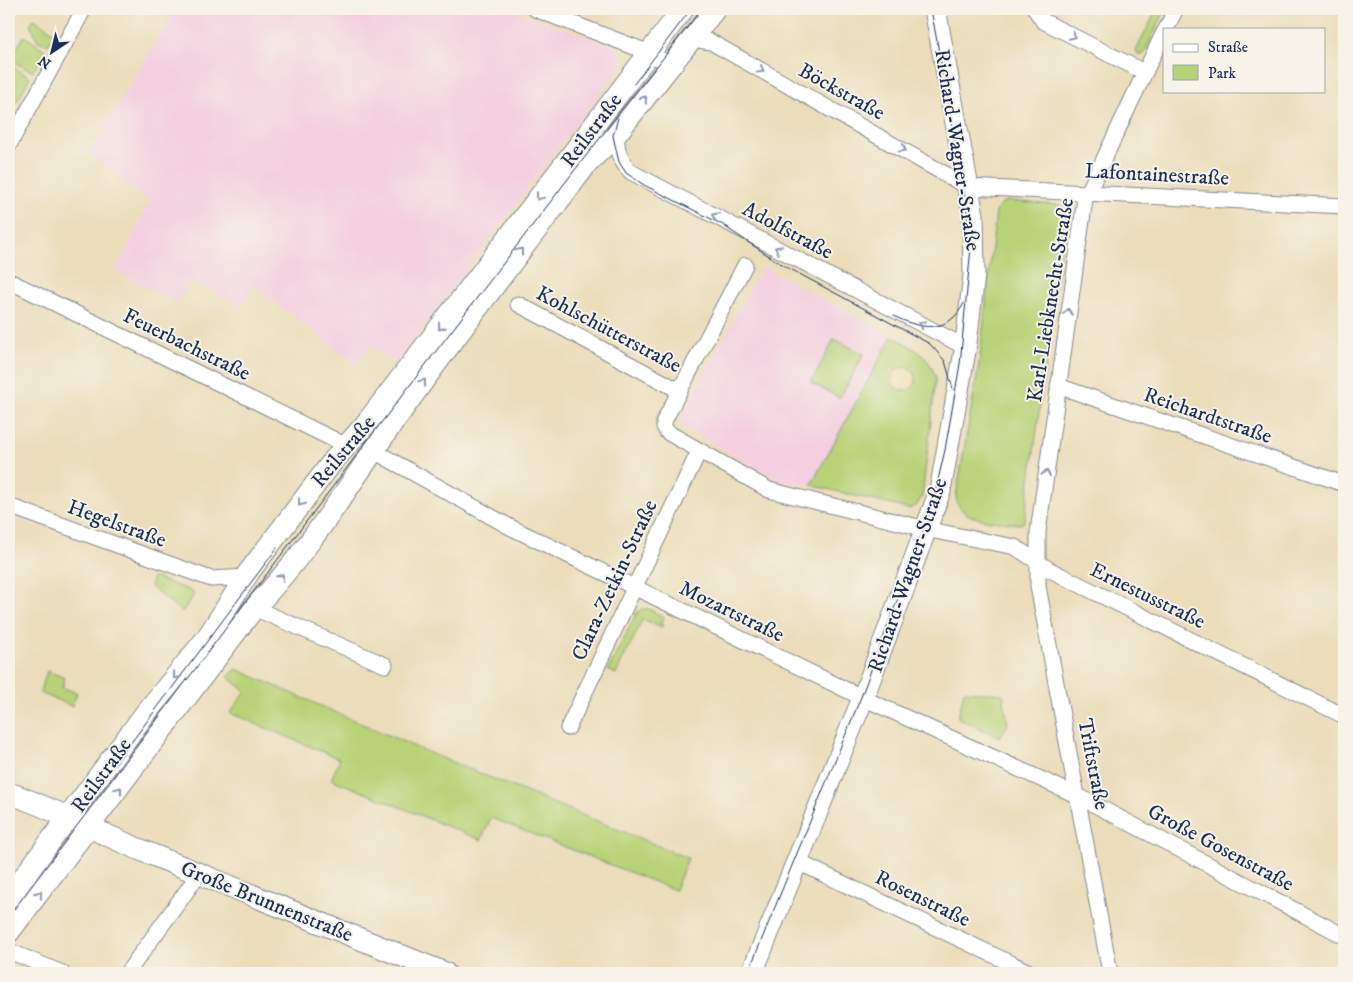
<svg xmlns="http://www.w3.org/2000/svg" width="1353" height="982" font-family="'IM FELL DW Pica',serif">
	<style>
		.built { fill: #f3cfe0 }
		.green { fill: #b9d277; stroke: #6a806a }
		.sand { fill: #eeda9e; stroke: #84847e }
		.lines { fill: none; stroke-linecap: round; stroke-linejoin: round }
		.street-casing { stroke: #83868c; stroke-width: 17 }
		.secondary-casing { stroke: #83868c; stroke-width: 23 }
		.street { stroke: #fff; stroke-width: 15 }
		.secondary { stroke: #fff; stroke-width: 21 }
		.tram { stroke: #1b2f5e; stroke-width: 1 }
		.oneway { stroke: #8d97ae }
		.labels { text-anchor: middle; stroke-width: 4; stroke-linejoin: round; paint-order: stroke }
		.street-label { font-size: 21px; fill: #1b2f5e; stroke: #f7f3e8 }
	</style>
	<rect width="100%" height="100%" fill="#f7f3e8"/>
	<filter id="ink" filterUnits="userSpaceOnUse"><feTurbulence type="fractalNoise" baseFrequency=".02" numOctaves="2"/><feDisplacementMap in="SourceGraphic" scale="10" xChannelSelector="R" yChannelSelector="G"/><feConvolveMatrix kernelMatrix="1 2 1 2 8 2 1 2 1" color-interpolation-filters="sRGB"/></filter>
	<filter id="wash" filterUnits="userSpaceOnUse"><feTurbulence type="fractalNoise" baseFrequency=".0096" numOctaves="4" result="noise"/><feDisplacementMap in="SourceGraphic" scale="20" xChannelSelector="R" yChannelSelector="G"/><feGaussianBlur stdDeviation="1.12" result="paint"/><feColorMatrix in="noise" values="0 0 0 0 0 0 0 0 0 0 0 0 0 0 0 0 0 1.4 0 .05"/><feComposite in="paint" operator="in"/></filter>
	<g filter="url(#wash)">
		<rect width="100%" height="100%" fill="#ebddba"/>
		<path class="built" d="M176 9H509L617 47 623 63 396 363 371 344 356 364 253 286 242 307 192 281 176 303 116 271 150 202 89 153Z
			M762 266 892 336 811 485 785 483 685 429 681 424V418Z"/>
		<path class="green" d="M1157 9H1166L1144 54 1139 56 1136 51Z
			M34 19 55 33 48 45 38 41 30 24Z
			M24 36 45 50 33 72 10 60Z
			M9 65 30 77 17 102 9 97Z
			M1006 201 1060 205 1064 207 1066 214 1025 518 1023 523 1019 524C999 521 957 523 956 496L979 365 996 212 1000 205Z
			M892 336C914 349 928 353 936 378L922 497 916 506 908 509 811 485Z
			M834 339 864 354 840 398 811 383Z
			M153 577 191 591 194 595 182 612 150 586Z
			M642 609H649L664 617 660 624 663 625 661 628 643 619 616 674 608 670 637 612Z
			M236 669 420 749 688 858 675 890 491 818 481 840 331 779 340 759 230 713 246 691 228 677Z
			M47 671 65 678 62 687 77 693 72 706 40 693Z
			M964 691 1003 694 1008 725 999 737 958 718Z"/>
		<path class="sand" d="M892 379a12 12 0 1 1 24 0a12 12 0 1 1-24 0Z"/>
	</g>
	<g filter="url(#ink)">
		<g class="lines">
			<g class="street-casing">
				<path id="street" d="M535 9 650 53 671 66
					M1035 9 1043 21 1144 72
					M1166 29 1176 9
					M692 39 711 42 968 187 1344 206
					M617 133C615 148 620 161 631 172L965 347
					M9 145 84 9
					M745 265 664 421V427L667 432 769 490 930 530 1015 547 1050 570 1344 716
					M9 281 347 446
					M518 304 680 391
					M1058 386 1344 484
					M374 451 510 527 863 698 1078 796 1344 936
					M9 506 211 579 246 577
					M254 608 385 665
					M568 728 699 451
					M798 862 1031 973
					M9 951 62 973
					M127 973 199 874
					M1110 973 1038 586V532L1085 199 1164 32"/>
			</g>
			<g class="secondary-casing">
				<path id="secondary" d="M9 793C57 810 101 834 148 853 247 894 346 933 445 973
					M9 897 144 715 207 638 249 572 333 461 365 425 683 9
					M9 932 254 608C309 551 350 483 395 420 457 333 522 249 586 165L617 133 715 9
					M752 973 863 698 940 491 965 351 974 275 973 215 935 9"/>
			</g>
			<use href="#street" class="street"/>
			<use href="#secondary" class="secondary"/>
			<path class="tram" d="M634 84 691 9
				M618 118 613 136 619 162 626 173 644 185 729 228
				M724 226 781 264 930 344 945 361 953 389
				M894 316C921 330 949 334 964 303
				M94 792 277 548
				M9 916 358 453 574 171 702 9
				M748 973 861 697 931 510 945 450 960 364 971 247 963 183 931 9"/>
		</g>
		<defs><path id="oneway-chevron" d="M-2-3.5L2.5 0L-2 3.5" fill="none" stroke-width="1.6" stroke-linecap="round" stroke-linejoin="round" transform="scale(1.25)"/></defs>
		<g class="oneway">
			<use href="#oneway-chevron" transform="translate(1073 36) rotate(26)"/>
			<use href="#oneway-chevron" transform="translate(761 70) rotate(29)"/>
			<use href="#oneway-chevron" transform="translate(644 99) rotate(-51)"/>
			<use href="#oneway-chevron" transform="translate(903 149) rotate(29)"/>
			<use href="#oneway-chevron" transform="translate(539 197) rotate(127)"/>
			<use href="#oneway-chevron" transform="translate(715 216) rotate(-153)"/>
			<use href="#oneway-chevron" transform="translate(778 249) rotate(-152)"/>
			<use href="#oneway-chevron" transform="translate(520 251) rotate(-53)"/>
			<use href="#oneway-chevron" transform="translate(1068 312) rotate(-82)"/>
			<use href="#oneway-chevron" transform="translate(922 324) rotate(-153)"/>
			<use href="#oneway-chevron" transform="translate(441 327) rotate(127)"/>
			<use href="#oneway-chevron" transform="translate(423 382) rotate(-53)"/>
			<use href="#oneway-chevron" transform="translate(1046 473) rotate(-82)"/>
			<use href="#oneway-chevron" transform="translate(301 503) rotate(127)"/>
			<use href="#oneway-chevron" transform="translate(281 577) rotate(-53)"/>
			<use href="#oneway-chevron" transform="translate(176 676) rotate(129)"/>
			<use href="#oneway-chevron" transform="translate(119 790) rotate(-53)"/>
			<use href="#oneway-chevron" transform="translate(39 894) rotate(-52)"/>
		</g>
	</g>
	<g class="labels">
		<g class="street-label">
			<text transform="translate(842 91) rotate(29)" y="7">Böckstraße</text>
			<text transform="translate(591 130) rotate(-53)" y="7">Reilstraße</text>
			<text transform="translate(958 150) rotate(81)" y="7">Richard-Wagner-Straße</text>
			<text transform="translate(1157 174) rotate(3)" y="7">Lafontainestraße</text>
			<text transform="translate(788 230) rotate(28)" y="7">Adolfstraße</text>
			<text transform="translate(1050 300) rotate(-81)" y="7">Karl-Liebknecht-Straße</text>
			<text transform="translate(609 329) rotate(28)" y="7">Kohlschütterstraße</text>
			<text transform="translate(187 344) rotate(26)" y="7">Feuerbachstraße</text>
			<text transform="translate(1208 415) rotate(19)" y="7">Reichardtstraße</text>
			<text transform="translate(343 451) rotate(-50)" y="7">Reilstraße</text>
			<text transform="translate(117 523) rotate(20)" y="7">Hegelstraße</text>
			<text transform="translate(907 575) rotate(-71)" y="7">Richard-Wagner-Straße</text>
			<text transform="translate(614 580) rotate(-65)" y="7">Clara-Zetkin-Straße</text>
			<text transform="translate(1148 595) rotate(26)" y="7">Ernestusstraße</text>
			<text transform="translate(732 611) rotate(26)" y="7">Mozartstraße</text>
			<text transform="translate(1094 764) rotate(79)" y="7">Triftstraße</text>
			<text transform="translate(101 775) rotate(-54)" y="7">Reilstraße</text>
			<text transform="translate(1221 847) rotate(28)" y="7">Große Gosenstraße</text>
			<text transform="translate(923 898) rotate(26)" y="7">Rosenstraße</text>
			<text transform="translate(267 901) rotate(22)" y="7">Große Brunnenstraße</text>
		</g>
	</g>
	<rect width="1353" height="982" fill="none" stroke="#f7f3e8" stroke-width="30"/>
	<rect x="1163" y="28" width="162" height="65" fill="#f7f3e8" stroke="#9fa5b1"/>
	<rect x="1173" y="44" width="25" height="8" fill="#ffffff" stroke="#9fa5b1"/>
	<text x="1208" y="52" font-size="15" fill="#1b2f5e">Straße</text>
	<rect x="1173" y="65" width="25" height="15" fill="#b9d277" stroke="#9fa5b1"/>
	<text x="1208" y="78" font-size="15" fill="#1b2f5e">Park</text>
	<g transform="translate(52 52) rotate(215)" stroke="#f7f3e8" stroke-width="4" paint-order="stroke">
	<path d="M0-4L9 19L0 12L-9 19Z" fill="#1b2f5e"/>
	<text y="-8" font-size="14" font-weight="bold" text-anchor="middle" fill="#1b2f5e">N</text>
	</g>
</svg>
